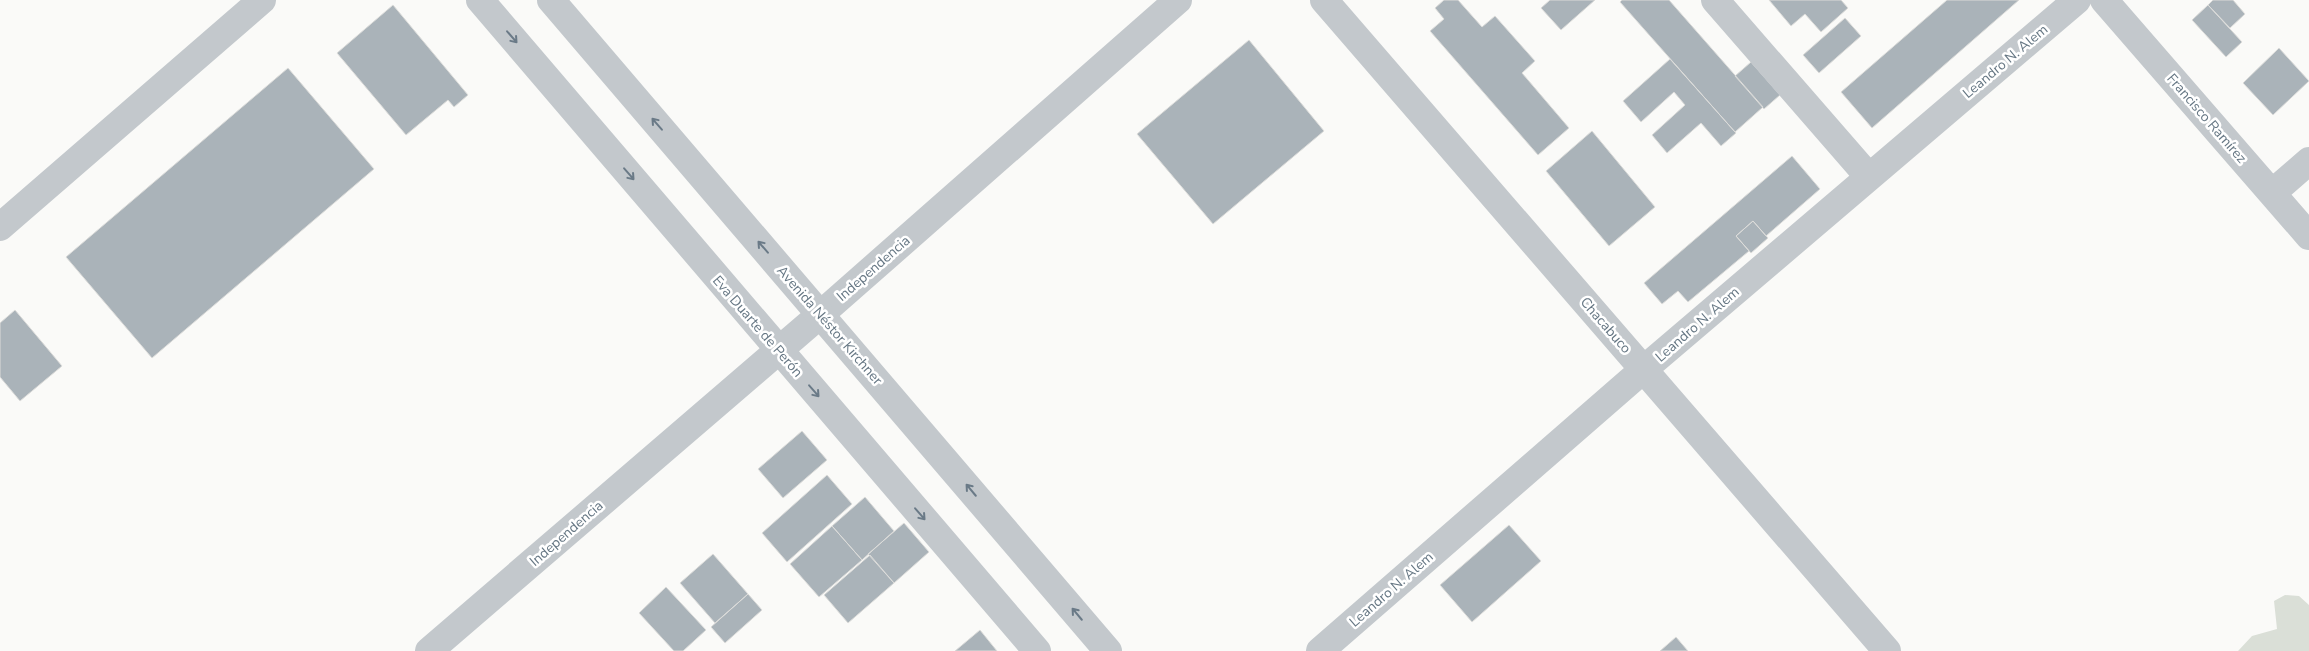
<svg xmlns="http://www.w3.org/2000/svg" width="2309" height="651" font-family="'Nunito Sans',sans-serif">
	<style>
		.green { fill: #dadfd7 }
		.building { fill: #aab3b9; stroke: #dcdcda }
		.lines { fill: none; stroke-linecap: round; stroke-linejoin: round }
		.minor { stroke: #c3c8cc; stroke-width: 28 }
		.tertiary { stroke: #c3c8cc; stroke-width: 28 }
		.oneway { stroke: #6a7a87 }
		.labels { text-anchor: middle; stroke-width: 5; stroke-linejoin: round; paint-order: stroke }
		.street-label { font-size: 14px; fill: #657683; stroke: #fff }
	</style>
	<rect width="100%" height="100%" fill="#fafaf8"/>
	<path class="green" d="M2285 595 2299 596 2309 605V651H2238L2252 636 2277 629 2274 601Z"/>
	<path class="building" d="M1444 0H1458L1482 27 1495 16 1535 61 1522 73 1569 128 1538 155 1430 31 1444 19 1435 8Z
		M1550 0H1595L1561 30 1541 8Z
		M1622 0H1669L1763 107 1735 132 1620 2Z
		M1769 0H1841L1848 8 1821 32 1805 14 1791 26Z
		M1947 0H2019L1872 128 1841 92Z
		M2213 0H2233L2245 14 2230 28 2208 5Z
		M393 5 468 95 454 107 448 100 406 135 337 53Z
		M2208 5 2242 42 2226 57 2192 20Z
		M1845 18 1861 36 1819 73 1803 55Z
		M1249 40 1324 131 1213 224 1137 134Z
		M2279 48 2309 81 2273 115 2243 83Z
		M1670 59 1736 133 1721 146 1701 123 1667 153 1652 135 1685 105 1674 92 1641 122 1623 101Z
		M1751 62 1780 95 1764 109 1735 76Z
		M288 68 374 169 152 358 66 257Z
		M1592 131 1655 207 1609 246 1546 171Z
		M1792 156 1820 189 1766 236 1753 221 1736 236 1749 251 1688 302 1678 291 1662 304 1644 283Z
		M1753 221 1768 238 1751 253 1736 236Z
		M15 310 62 366 20 401 0 377V323Z
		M802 431 827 460 783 498 758 469Z
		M827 475 852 504 787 562 762 533Z
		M865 497 894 531 862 560 832 526Z
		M904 523 929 552 894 583 868 554Z
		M1509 525 1541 561 1472 622 1440 585Z
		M832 526 862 560 819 597 790 564Z
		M713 554 748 594 715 623 680 583Z
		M870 555 894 583 848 623 824 595Z
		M666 587 706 630 683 651H674L639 613Z
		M748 594 762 610 725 643 711 627Z
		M980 630 997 651H955Z
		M1676 637 1688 651H1660Z"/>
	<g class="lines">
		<path class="minor" d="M1324 0 1887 651
			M1715 0 1869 177
			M2104 0 2309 236
			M2272 193 2309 161
			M0 227 262 0
			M429 651 821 314 1178 0
			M1320 651 1644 369 2077 0"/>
		<path class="tertiary" d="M480 0 1037 651
			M551 0 1108 651"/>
	</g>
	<defs><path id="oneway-shaft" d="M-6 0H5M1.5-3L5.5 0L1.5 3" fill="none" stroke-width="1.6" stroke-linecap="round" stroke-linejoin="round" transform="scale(1.25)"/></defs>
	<g class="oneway">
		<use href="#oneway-shaft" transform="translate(512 37) rotate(49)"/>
		<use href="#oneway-shaft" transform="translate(657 124) rotate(-131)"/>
		<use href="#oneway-shaft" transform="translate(629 174) rotate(49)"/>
		<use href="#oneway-shaft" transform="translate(763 247) rotate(-131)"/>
		<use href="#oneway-shaft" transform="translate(814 391) rotate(49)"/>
		<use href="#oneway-shaft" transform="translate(971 490) rotate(-130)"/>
		<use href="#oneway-shaft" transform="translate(920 514) rotate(49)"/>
		<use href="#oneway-shaft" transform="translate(1077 614) rotate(-130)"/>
	</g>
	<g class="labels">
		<g class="street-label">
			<text transform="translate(2005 61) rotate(-40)" y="5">Leandro N. Alem</text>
			<text transform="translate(2207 118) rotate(49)" y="5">Francisco Ramírez</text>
			<text transform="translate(873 268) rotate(-41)" y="5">Independencia</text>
			<text transform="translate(1697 324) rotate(-41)" y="5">Leandro N. Alem</text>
			<text transform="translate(830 325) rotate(49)" y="5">Avenida Néstor Kirchner</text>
			<text transform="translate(1606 325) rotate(49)" y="5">Chacabuco</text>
			<text transform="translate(758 326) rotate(49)" y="5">Eva Duarte de Perón</text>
			<text transform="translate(566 533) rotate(-41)" y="5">Independencia</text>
			<text transform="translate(1391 589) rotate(-41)" y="5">Leandro N. Alem</text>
		</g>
	</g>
</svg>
